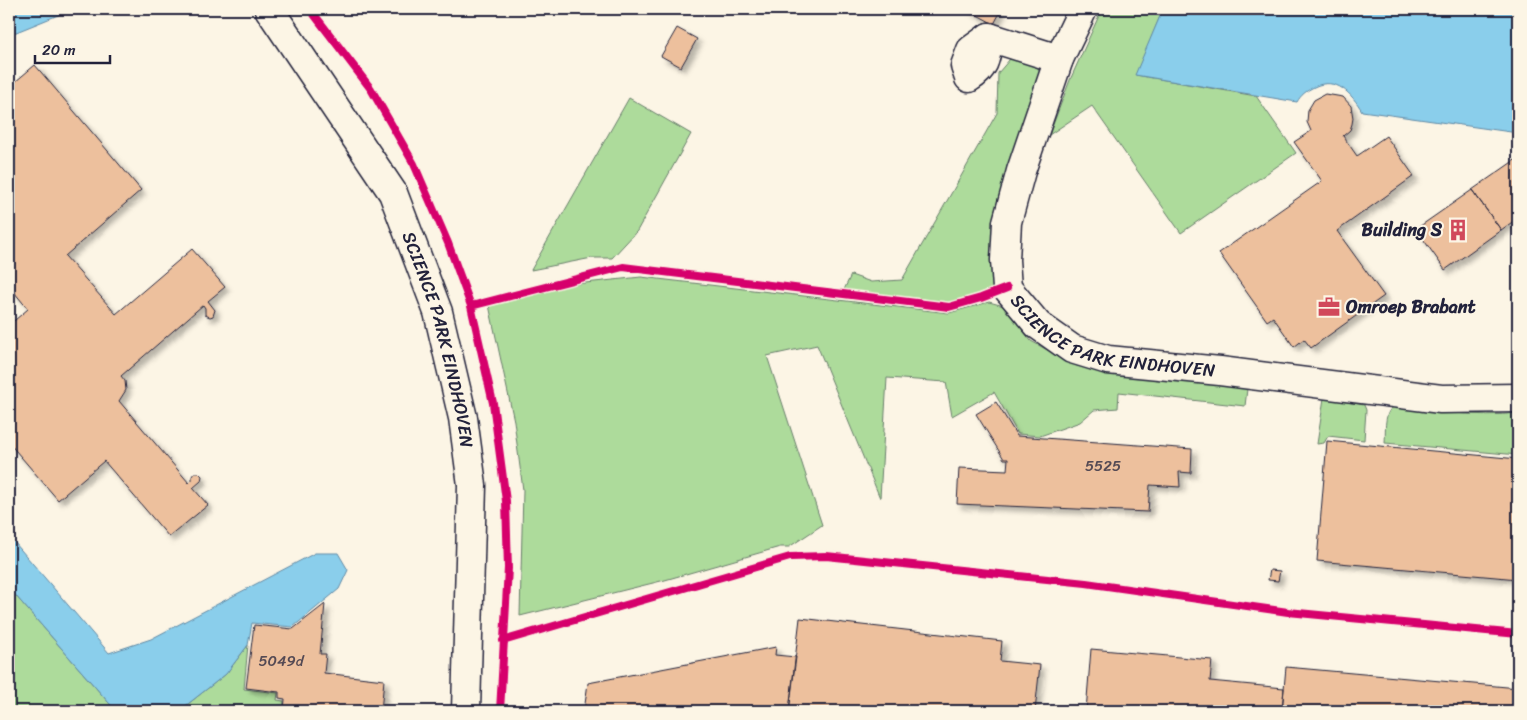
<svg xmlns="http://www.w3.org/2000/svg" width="1527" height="720" font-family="Sriracha,sans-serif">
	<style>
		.green { fill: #addb9b; stroke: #687e6b }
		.water { fill: #8aceeb; stroke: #6089a5 }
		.building { fill: #edc09d; stroke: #22223b; filter: url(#shadow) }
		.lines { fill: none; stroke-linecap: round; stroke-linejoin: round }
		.minor-casing { stroke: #22223b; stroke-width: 31 }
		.minor { stroke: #fcf5e5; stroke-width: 28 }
		.cycleway-casing { stroke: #fcf5e5; stroke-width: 11 }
		.cycleway { stroke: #d6006c; stroke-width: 8 }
		.labels { text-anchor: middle; stroke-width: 4; stroke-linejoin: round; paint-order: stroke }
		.number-label { font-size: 15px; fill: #554a54 }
		.poi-label { font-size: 18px; font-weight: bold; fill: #22223b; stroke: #fcf5e5; text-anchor: end }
		.street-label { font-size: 18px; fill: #22223b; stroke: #fcf5e5 }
	</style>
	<defs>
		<filter id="shadow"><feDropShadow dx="4.5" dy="4.5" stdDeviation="2.5" flood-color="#0004"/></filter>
	</defs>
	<rect width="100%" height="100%" fill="#fcf5e5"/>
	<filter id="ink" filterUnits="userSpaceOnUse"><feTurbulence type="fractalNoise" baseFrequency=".02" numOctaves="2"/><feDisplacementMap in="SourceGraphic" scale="10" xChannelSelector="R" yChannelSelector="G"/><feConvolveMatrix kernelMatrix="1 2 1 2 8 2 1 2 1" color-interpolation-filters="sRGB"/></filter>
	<g filter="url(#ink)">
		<path class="green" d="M1102 9H1163L1136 75 1256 96 1296 153 1181 233 1092 106 1049 135 1070 80Z
			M1022 56 1036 64 1041 75 995 292 949 307 842 294 851 275 871 282 902 280 997 113 998 73 1010 59Z
			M629 98 691 134 637 231 612 258H592L531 270Z
			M641 277 949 313 989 302 1004 306 1031 341 1077 366 1247 389 1245 406 1119 392 1118 408 1094 410 1080 422 1040 436 1018 434 994 392 952 416 946 382 887 378 880 498 817 345 767 356 822 525 789 547H780L665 580 520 616 523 490 514 421 489 305 576 284Z
			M1324 398 1364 405 1366 410 1364 440 1328 436 1324 443 1317 444Z
			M1395 406C1436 411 1477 418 1518 413V455L1385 443C1386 431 1383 411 1395 406Z
			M9 588 116 711H9Z
			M248 645 244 689 278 693 277 700 284 701 283 711H179L226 674Z"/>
		<path class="water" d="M9 9H73L9 35Z
			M1163 9H1518V133L1362 111C1352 94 1336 76 1314 87 1306 91 1301 95 1297 102L1135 75Z
			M9 536 109 653 151 639 315 553H338L348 570 339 589 293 627 252 623 248 645 226 674 179 711H116L9 588Z"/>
		<path class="building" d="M966 9H1002L994 24Z
			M677 28 697 39 681 67 661 56Z
			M35 65 141 190 65 256 116 314 192 249 225 287 208 301 215 310 213 316 210 317 205 315V308L203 305 121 376 125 381 126 390 119 401 189 483 192 480V476L194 473H199L202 476 201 481 193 488 208 505 169 537 104 461 58 500 9 443V325L28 309 9 286V87Z
			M1325 94 1343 97 1351 106 1353 118 1352 124 1350 130 1343 136 1357 156 1386 136 1414 176 1337 231 1384 296 1311 348 1304 339 1294 347 1273 317 1267 321 1219 253 1322 181 1294 142 1311 131 1307 122 1308 110 1314 100Z
			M1518 158V218L1501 230 1472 190Z
			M1472 190 1501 230 1445 270 1416 229Z
			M996 402 1017 436 1192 449 1191 473 1179 472 1180 487 1150 485 1148 512 957 504 959 468 1007 470 1008 459H1004L976 414Z
			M1327 441 1518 459V579L1317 561Z
			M1270 570 1280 571 1278 581 1268 580Z
			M325 604 320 654H326L324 673 384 680 381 711H284L285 699 279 698V692L246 688 254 625 293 629Z
			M800 618 1002 641 1000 661 1040 665 1035 711H789Z
			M776 647 775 655 796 657 789 711H584L588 683Z
			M1091 649 1212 660 1210 681 1284 688 1282 711H1086Z
			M1286 667 1518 688V711H1282Z"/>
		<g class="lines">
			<g class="minor-casing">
				<g id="minor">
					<path id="s1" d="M269 9 393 193 438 312 463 418 472 485 466 711"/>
					<path id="s2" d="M1083 9 1059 59 1021 171 1007 222 1005 260 1007 288 1038 325 1072 349 1108 360 1220 371 1441 399 1518 398"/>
					<path d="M989 37C986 56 986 68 969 78L965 66 971 50Z"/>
					<path d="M989 37 1059 59"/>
				</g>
			</g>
			<use href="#minor" class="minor"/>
			<g class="cycleway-casing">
				<path id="cycleway" d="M310 9 371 89 414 164 448 243 471 306 493 403 506 501 508 568 500 711
					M471 306 623 267 949 307 981 298 1007 288
					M503 641 790 557 826 556 1086 583 1288 612 1518 634"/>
			</g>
			<use href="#cycleway" class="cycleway"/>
		</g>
	</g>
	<defs>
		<g id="building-bare" transform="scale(1.725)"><path d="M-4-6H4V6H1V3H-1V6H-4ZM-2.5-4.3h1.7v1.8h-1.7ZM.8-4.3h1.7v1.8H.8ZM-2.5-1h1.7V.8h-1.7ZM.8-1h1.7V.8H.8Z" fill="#d1495b" stroke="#fcf5e5" stroke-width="2.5" paint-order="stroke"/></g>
		<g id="office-bare" transform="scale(1.725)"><path d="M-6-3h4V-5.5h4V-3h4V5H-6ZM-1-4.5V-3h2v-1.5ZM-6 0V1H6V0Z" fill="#d1495b" stroke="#fcf5e5" stroke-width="2.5" paint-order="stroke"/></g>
	</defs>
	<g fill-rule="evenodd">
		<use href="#building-bare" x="1458" y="230"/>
		<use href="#office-bare" x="1329" y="307"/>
	</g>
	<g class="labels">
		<g class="number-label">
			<text x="1103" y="471">5525</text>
			<text x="281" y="666">5049d</text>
		</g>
		<g class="poi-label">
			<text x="1442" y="236">Building S</text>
			<text x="1346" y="313" text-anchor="start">Omroep Brabant</text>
		</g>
		<g class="street-label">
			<text dy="6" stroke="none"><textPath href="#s2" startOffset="416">SCIENCE PARK EINDHOVEN</textPath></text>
			<text dy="6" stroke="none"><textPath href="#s1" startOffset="376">SCIENCE PARK EINDHOVEN</textPath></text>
		</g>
	</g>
	<rect width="1527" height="720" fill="none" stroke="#fcf5e5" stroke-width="30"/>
	<rect x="15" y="15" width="1497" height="690" fill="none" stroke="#22223b" stroke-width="2" filter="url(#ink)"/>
	<path d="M35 55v8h75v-8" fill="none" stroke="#22223b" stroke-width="2.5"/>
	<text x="42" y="55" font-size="15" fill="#22223b" stroke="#fcf5e5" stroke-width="4" paint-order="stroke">20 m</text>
</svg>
